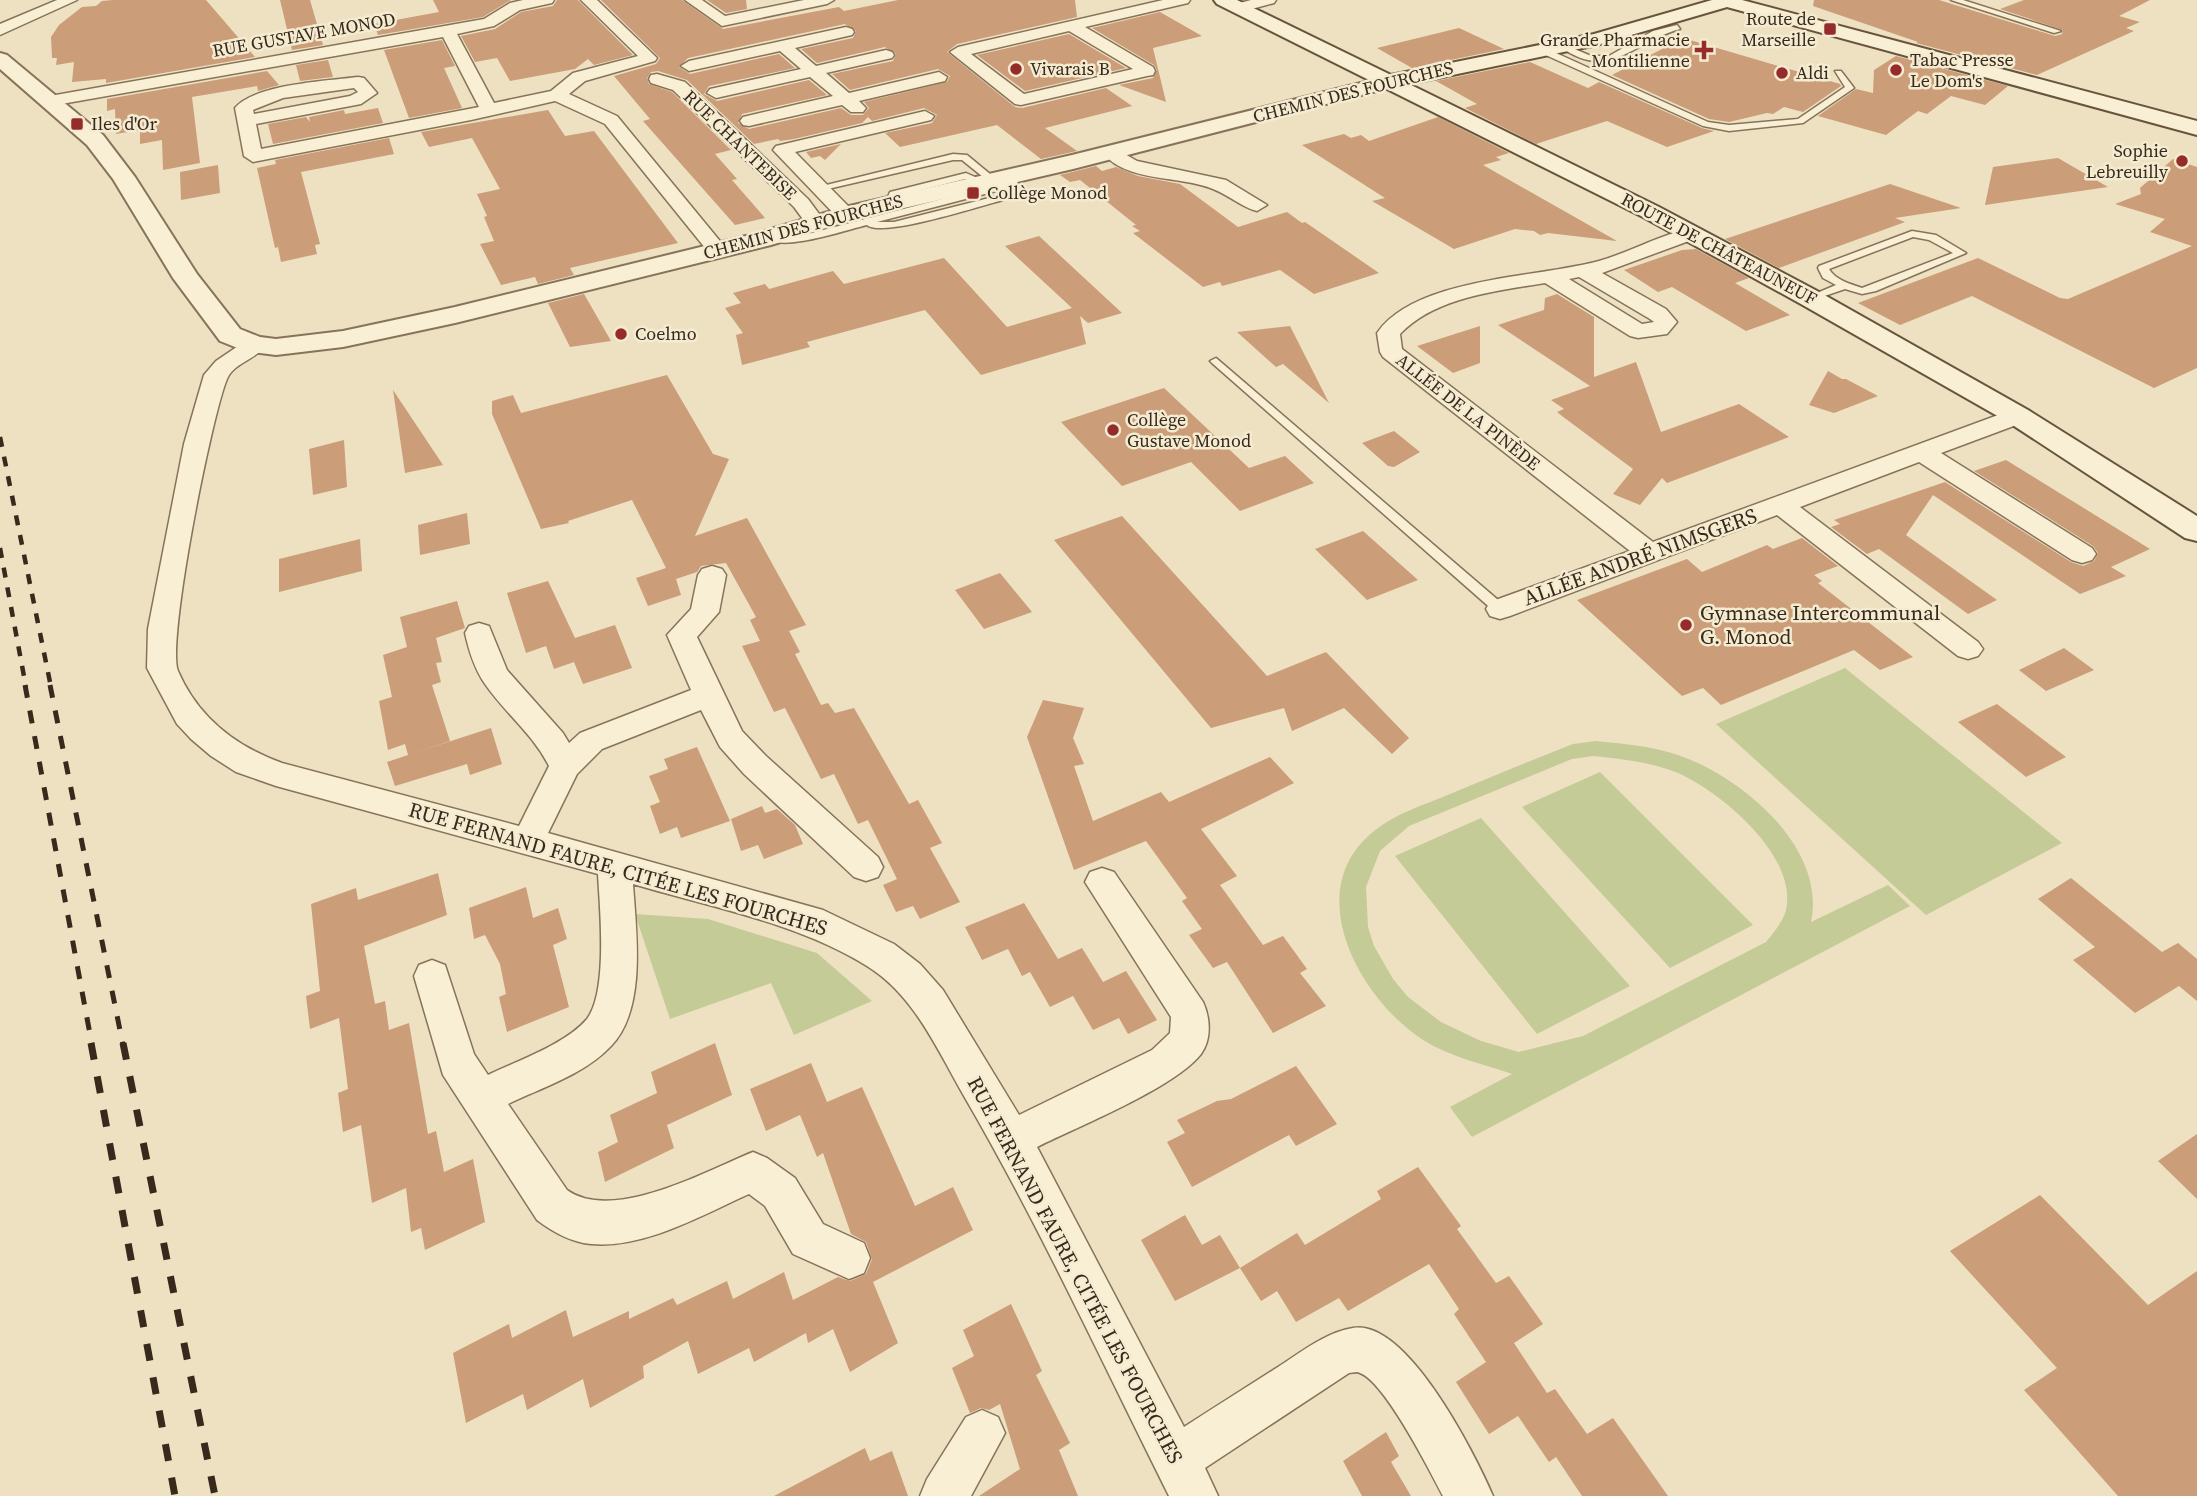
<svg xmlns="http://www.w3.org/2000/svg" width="2197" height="1496" font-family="'Source Serif 4',serif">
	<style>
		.green { fill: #c4cb96; fill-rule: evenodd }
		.building { fill: #cb9d78; fill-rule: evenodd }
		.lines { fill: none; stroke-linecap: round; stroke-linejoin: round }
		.service-casing { stroke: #877359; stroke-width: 3 }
		.minor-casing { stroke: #877359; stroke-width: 3 }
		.tertiary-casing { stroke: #877359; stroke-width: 4 }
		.secondary-casing { stroke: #68543c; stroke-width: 4 }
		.service { fill: #f8efd5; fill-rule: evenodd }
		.minor { fill: #f8efd5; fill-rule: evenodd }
		.tertiary { fill: #f8efd5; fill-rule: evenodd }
		.secondary { fill: #f8efd5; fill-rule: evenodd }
		.rail-far2 { stroke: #372a1d; stroke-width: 4.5; stroke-dasharray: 10 10; stroke-linecap: butt }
		.rail-far1 { stroke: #372a1d; stroke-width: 5; stroke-dasharray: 13 13; stroke-linecap: butt }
		.rail { stroke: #372a1d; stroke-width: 7; stroke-dasharray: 17 17; stroke-linecap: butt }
		.poi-dot { fill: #952c2a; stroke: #f5ebd1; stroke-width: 2.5 }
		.labels { text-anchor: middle; stroke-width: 5; stroke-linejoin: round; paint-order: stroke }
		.far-poi-label { font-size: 18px; fill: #372a1d; stroke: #f5ebd1; text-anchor: start }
		.far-street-label { font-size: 18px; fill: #372a1d; stroke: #f5ebd1 }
		.street-label { font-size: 21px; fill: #372a1d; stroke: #f5ebd1 }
		.poi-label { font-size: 21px; fill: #372a1d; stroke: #f5ebd1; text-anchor: start }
	</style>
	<rect width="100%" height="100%" fill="#ede1c2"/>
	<path class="green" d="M1845 668 2062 843 1926 915 1716 724Z
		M1596 741C1628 744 1661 747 1691 760 1750 785 1826 851 1811 922L1888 885 1910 906 1472 1137 1450 1107 1512 1074C1483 1064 1450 1057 1423 1040 1360 999 1299 891 1374 831 1396 813 1424 805 1450 794 1491 777 1532 760 1573 744ZM1593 756C1622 759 1651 762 1678 773 1721 792 1798 856 1786 910 1783 922 1774 932 1766 942L1583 1036 1519 1052 1481 1041 1441 1022 1408 997 1393 979 1374 946 1368 927 1366 887 1380 851 1409 826 1572 759Z
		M1600 772 1753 925 1670 968 1522 807Z
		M1481 818 1630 986 1537 1034 1395 856Z
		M635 914 708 919 817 953 872 1001 794 1035 771 983 670 1019Z"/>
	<path class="building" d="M113 0H206L255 57 106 83V79L72 82 74 62 56 65 57 58H52L51 37 59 25 82 7 96 6 102 1Z
		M280 0H310L323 45 292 50Z
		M433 0H511L483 17 378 35 374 24 439 12Z
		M557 0H578L633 55 594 65 588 59 575 69 510 81 497 58 475 62 461 36 495 29 521 12 553 6Z
		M601 0H682L723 29 839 7 844 11 898 0H1075L1077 17 957 44 947 52 1015 107 1022 108 1106 88 1132 106 1045 128 1077 151 1041 159 997 125 900 147 885 133 932 123 937 115 924 108 872 121 868 117 862 123 794 139 780 141 778 139 754 144 687 80 658 71 651 72 647 78 649 84 672 92 731 150 715 154 737 179 732 180 765 218 735 225 643 121 650 119 614 76 656 64 660 58ZM845 24 856 31 853 38 801 49 817 63 885 47 896 54 893 61 832 74 850 90 938 69 950 76 947 82 864 102 869 108 863 115H851L841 108 749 129 738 123 742 114 827 95 809 80 717 101 704 94 709 86 795 68 779 54 690 74 679 67 688 58Z
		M707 0H746L747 9 726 13Z
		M1814 0H1939L2055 36 2062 34 2063 30 2000 9 2024 0H2150L2119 16 2140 22 2126 28 2134 31 2037 75 1916 43 1918 42 1813 6Z
		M1160 12 1202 36 1153 48 1166 102 1119 85 1153 78 1157 70 1154 65 1092 28Z
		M1459 28 1504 49 1412 68 1377 48Z
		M1069 34 1126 68 1025 91 977 55Z
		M1683 38 1840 84 1841 86 1803 112 1784 107 1773 114 1767 113 1729 122 1709 119 1612 75Z
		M442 40 455 66 444 68 462 108 409 118 384 50Z
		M1896 56 2008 86 1985 105 1951 96 1927 114 1918 111 1886 135 1818 116 1856 89 1873 93 1874 70Z
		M328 60 333 77 300 81 296 65Z
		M1530 62 1588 88 1599 82 1702 128 1714 131 1667 147 1607 121 1536 144 1465 108 1477 104 1436 81Z
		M267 71 279 85 258 91 257 86 192 97 200 163 163 170 162 140 140 144V130L116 134 115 109 107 111V99Z
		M378 108 383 123 273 144 268 124 306 117 310 122 309 117 344 110 345 114Z
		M548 110 565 136 594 131 678 243 570 268 574 275 538 284 535 277 501 285 480 244 494 241 484 217 487 216 477 194 500 189 472 138 429 147 421 132Z
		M1438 117 1509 153 1496 157 1501 160 1483 165 1617 241 1548 233 1540 235 1534 231 1515 229 1454 249 1372 201 1385 198 1302 145 1344 134 1351 138 1361 135 1369 141Z
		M389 138 394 154 301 172 320 244 315 245 317 254 281 262 278 247 275 248 257 168 276 164 275 160Z
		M841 144 825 160 820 156 811 158 806 152Z
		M2058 158 2108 187 1985 205 1993 167Z
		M2173 159 2197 167V368L2154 388 1972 296 1900 325 1858 303 1978 258 2060 298 2068 299 2192 246 2150 232 2165 219 2115 204 2141 194 2140 188Z
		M218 165 220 193 181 200 180 172Z
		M1096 166 1102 171 1116 167 1138 176 1180 184 1238 227 1287 212 1302 223 1305 222 1379 273 1314 294 1280 270 1222 286 1220 282 1203 287 1133 233 1140 231 1132 226 1136 225 1080 180 1070 182 1060 175Z
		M1890 184 1961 208 1895 218 1905 222 1779 268 1725 239Z
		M1039 236 1122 313 1088 323 1080 316 1086 344 981 375 925 310 807 342 810 347 742 365 736 335 743 333 725 308 741 303 733 293 765 284 769 289 833 271 844 284 944 258 1007 327 1072 308 1005 246Z
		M1696 249 1749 278 1735 283 1790 315 1746 331 1672 287 1658 292 1624 270 1682 250Z
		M584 294 611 341 570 347 548 303Z
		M1557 294 1594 317V377L1636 362 1661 432 1739 404 1789 437 1667 483 1662 478 1640 505 1613 494 1633 469 1562 416 1557 412 1564 409 1551 400 1590 386 1498 325 1544 310 1545 298Z
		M1290 326 1329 403 1283 364 1276 367 1237 332Z
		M1480 326V363L1453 373 1417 346Z
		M1828 371 1842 379H1846L1878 396 1834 413 1809 405Z
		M667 375 713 454 729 459 695 536 747 518 806 625 789 631 800 652 795 654 821 705 828 703 835 713 854 708 909 804 918 800 942 843 930 848 960 902 920 919 913 906 896 912 883 885 897 879 868 820 858 824 834 774 821 779 785 708 774 712 742 646 760 641 750 620 756 617 726 563 701 566 697 572 676 579 681 595 648 606 636 578 666 568 632 500 568 521 569 523 541 529 492 414V401L513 395 521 413Z
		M1164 388 1249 468 1285 456 1314 483 1240 511 1191 462 1122 486 1061 422Z
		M393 390 443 465 405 473Z
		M1394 431 1420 452 1394 467 1388 466 1362 443Z
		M344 440 347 487 313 495 309 449Z
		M2006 460 2150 549 2111 567 2126 576 2080 594 1933 495 1906 535 1997 600 1968 614 1879 549 1867 554 1831 527 1840 524 1834 520 1945 482 2071 562 2083 566 2094 561 2098 553 2093 546 1974 471Z
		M467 513 470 544 420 555 418 525Z
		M1122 516 1267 676 1326 652 1409 738 1392 754 1344 708 1292 731 1284 708 1211 728 1054 540Z
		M1363 531 1418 580 1367 600 1315 549Z
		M1802 538 1838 566 1814 575 1822 581 1818 583 1913 657 1880 670 1854 650 1721 705 1703 688 1682 696 1577 600 1687 559 1702 572 1767 545 1773 549Z
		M360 539 362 571 279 592V559Z
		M1000 573 1032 612 984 629 955 590Z
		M548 581 575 638 615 625 632 668 583 684 574 662 554 669 546 646 526 653 507 593Z
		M457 601 465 628 436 638 442 662 436 663 441 682 432 685 450 741 411 754 491 728 502 764 470 775 467 764 395 786 387 762 408 755 405 744 388 750 379 701 392 697 383 655 407 647 400 617Z
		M2064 648 2094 670 2046 691 2019 670Z
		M1043 700 1084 708 1073 738 1084 764 1074 766 1093 821 1161 792 1169 802 1270 757 1294 783 1201 829 1237 876 1220 885 1263 945 1283 936 1307 969 1300 973 1326 1006 1273 1033 1227 962 1213 968 1189 935 1202 929 1182 901 1187 898 1146 841 1074 870 1027 737Z
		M1997 704 2066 757 2026 777 1958 722Z
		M697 747 730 821 681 838 677 827 660 834 650 806 660 802 649 776 668 769 664 759Z
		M762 806 765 813 777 809 795 825 803 844 764 859 758 845 741 851 731 819Z
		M438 873 447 915 364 946 375 1004 385 1001 389 1030 409 1023 428 1134 436 1131 444 1172 473 1159 485 1222 425 1250 421 1228 411 1232 406 1188 372 1203 361 1125 343 1132 338 1093 348 1089 339 1018 310 1029 306 996 320 991 311 904 356 888 358 900Z
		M2071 878 2162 952 2178 943 2197 959V1001L2179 986 2135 1013 2073 960 2095 947 2038 899Z
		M526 887 533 918 558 908 567 939 553 945 569 1007 507 1032 499 997 506 994 500 964 485 935 474 939 469 908Z
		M1024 903 1058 959 1082 948 1103 982 1126 971 1157 1020 1128 1034 1119 1018 1093 1030 1073 996 1050 1007 1030 972 1022 976 1008 949 982 960 965 927Z
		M715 1043 732 1095 667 1125 674 1148 605 1182 598 1152 618 1142 610 1115 657 1093 651 1072Z
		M811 1063 827 1102 862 1087 915 1206 953 1187 973 1230 873 1282 898 1343 850 1372 833 1329 808 1343 806 1333 754 1362 749 1348 698 1374 688 1341 643 1366 644 1378 590 1408 583 1379 527 1410 523 1394 466 1423 453 1353 509 1324 512 1338 566 1310 573 1337 629 1311V1319L673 1298 677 1305 727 1281 733 1299 784 1272 793 1300 838 1277 850 1281 866 1274 872 1259 866 1242 851 1234 823 1153 817 1157 800 1115 766 1131 750 1089Z
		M1296 1066 1337 1124 1296 1146 1289 1135 1192 1187 1167 1142 1185 1133 1177 1120 1217 1101 1231 1099Z
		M2197 1134V1199L2158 1161Z
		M1418 1167 1461 1226 1457 1229 1496 1283 1509 1276 1543 1324 1514 1343 1547 1393 1555 1389 1587 1434 1613 1418 1668 1496H1582L1556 1457 1549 1462 1518 1416 1489 1434 1456 1382 1486 1362 1454 1314 1459 1309 1429 1264 1348 1311 1339 1298 1296 1322 1277 1291 1261 1301 1240 1268 1297 1233 1305 1245 1381 1199 1377 1191Z
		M2040 1195 2148 1305 2197 1271V1496H2118L2024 1390 2057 1368 1950 1251Z
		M1185 1215 1202 1245 1220 1235 1240 1268 1175 1301 1141 1240Z
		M1011 1304 1042 1371 1036 1375 1070 1443 1059 1450 1078 1496H979L1020 1469 1000 1404 989 1410 981 1408 970 1413 952 1368 974 1356 963 1330Z
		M1386 1432 1399 1456 1391 1462 1411 1496H1362L1343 1461Z
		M865 1448 870 1461 892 1451 908 1496H774Z"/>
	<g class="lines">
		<g class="service-casing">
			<path id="service" d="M1951 0H1963L2061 31 2054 33Z
				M1677 25 1680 29C1632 42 1610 83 1559 46L1563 44 1591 56H1609L1653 31Z
				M1539 48H1545L1708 122 1729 125 1798 119 1845 87 1835 71H1841L1854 88 1803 123 1729 131 1703 126 1539 52Z
				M953 154 967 155 996 179 988 181 962 160H953L819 191 814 188Z
				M966 173 984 181 979 184 965 179 897 196 893 205 885 203 890 192Z
				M1016 173 1021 176 1010 195 1003 200C980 206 882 238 867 225 845 230 786 251 767 239L772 236 804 235 1007 182ZM1004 189 997 196 894 222H877Z
				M1912 231 1936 235 1966 253 1876 291 1862 294 1845 289 1810 301 1805 298 1836 285 1823 278 1818 268 1819 266ZM1913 237 1929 240 1953 253 1862 288C1851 284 1835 280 1829 269Z
				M1216 358 1505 606 1507 609 1505 612H1495L1212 363 1210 361Z"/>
		</g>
		<g class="minor-casing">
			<path id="minor" d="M57 0H77L0 35V24Z
				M523 0H554L552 3 520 10 494 26 457 34 494 103 551 91 573 73 638 56 581 0H597L657 58 655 61 585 81 569 94 617 116 724 246 727 250 724 254H710L605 124 555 101 471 120 253 162 244 156 235 108C255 84 327 81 358 77L364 78 377 93 361 104 256 124 261 149 479 107 443 37 50 106 41 101 50 96 484 19 510 3ZM354 88 358 92 350 96 254 114 253 110 283 98Z
				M685 0H702L725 16 804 0H834L827 4 722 26Z
				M1163 0H1190L1188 3 1085 27 1153 67 1155 71 1153 75 1147 76 1021 105 1015 104 950 52 958 47ZM1069 31 1133 69 1024 94 971 54Z
				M1251 0H1276L1274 3 1237 13 1229 8 1232 5Z
				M846 27 852 29 854 32 852 35 795 48 816 66 886 50 892 52 894 55 892 58 826 73 849 93 939 72 947 77 945 81 859 101 866 108 863 112H851L842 105 749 126 743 125 740 121 743 117 833 96 810 77 716 98 707 93 710 89 801 69 780 51 689 71 681 66 689 61Z
				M657 74 685 82 808 199 825 222 822 226H808L794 207 673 90 651 83 649 79 651 75Z
				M925 111 934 116 931 120 795 152 852 210 855 214 852 218H838L773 150 776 146Z
				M1111 146 1137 161 1226 180 1267 205 1257 211C1241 207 1229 195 1213 189 1180 175 1126 183 1102 152Z
				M1690 228 1697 230 1700 234 1697 238 1602 273 1666 309 1677 322 1667 334 1638 338 1630 336 1545 283C1497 291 1435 297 1400 334L1402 349 1653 542 2009 411 2018 409 2027 411 2030 416 2027 421 1941 453 2092 548 2096 554 2092 560 2082 563 2072 560 1919 462 1800 507 1978 642 1983 649 1978 656 1968 659 1958 656 1777 515 1510 616 1500 619 1490 616 1486 609 1490 602 1630 551 1383 357 1380 352 1377 333C1416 277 1538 278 1599 261 1630 252 1658 236 1690 228ZM1579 277 1650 319 1654 322 1642 324 1569 279Z
				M255 338 263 340 266 345C257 359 233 363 227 379 212 414 166 643 178 671 198 717 235 746 282 763L519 826 549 766C533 734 505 713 485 684 474 668 469 651 465 633L469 626 479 623 489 626 507 670 563 733 569 743 580 733 691 690 667 635 691 609 698 575 702 569 712 566 722 569 726 575 719 612 697 637 742 731 766 756 878 857 883 867 878 877 866 881 854 877 744 774 720 747 701 710 602 749 577 774 548 833 823 910 894 944 920 964 943 990 1019 1115 1152 1050 1170 1033 1171 1017 1085 882 1090 872 1102 868 1114 872 1203 1002C1210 1017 1212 1039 1201 1054 1174 1088 1079 1126 1037 1147L1184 1427C1215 1407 1247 1387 1278 1367 1300 1353 1326 1332 1353 1328 1407 1319 1475 1454 1493 1496H1443C1430 1471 1385 1382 1360 1373 1357 1371 1353 1373 1349 1373L1205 1468 1218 1496H1169C1102 1362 1039 1225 964 1096 937 1049 914 995 867 966 799 923 710 907 633 884 636 931 647 1009 611 1046 585 1074 541 1088 508 1104L567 1190C613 1223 706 1171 753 1152L767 1158 795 1178 823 1224 864 1243 870 1258 864 1273 849 1279 793 1254 765 1206 749 1194C702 1215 644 1249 591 1244 570 1242 553 1232 537 1220L443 1075 414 976 419 965 432 960 445 965 474 1054 488 1075C517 1061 566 1044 587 1019 608 992 600 909 598 874L276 786 236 772 211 756 191 739 177 724 147 668 148 629 184 444 204 375 216 361 247 340Z
				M982 1410 998 1417 1005 1433 971 1496H920L927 1479 966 1417Z"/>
		</g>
		<g class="tertiary-casing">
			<path id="tertiary" d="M0 53 7 55 103 135 135 177 197 274 240 329 260 337 276 339 343 331 455 307 754 234 845 207 1072 155 1389 76 1396 78 1399 82 1396 86 1073 169 852 220 771 245 455 323 343 347 276 355 245 351 220 341 173 278 113 179 87 145 0 69Z"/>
		</g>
		<g class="secondary-casing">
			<path id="secondary" d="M1214 0H1237L1391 75 1594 34 1712 0H1742L2197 121V135L1727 7 1597 45 1409 84 1659 207 1819 292 2028 410 2197 516V541L2185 538 2008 422 1801 304 1643 217 1217 4Z"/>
		</g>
		<use href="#service" class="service"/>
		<use href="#minor" class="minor"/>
		<use href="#tertiary" class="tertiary"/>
		<use href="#secondary" class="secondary"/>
		<path class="rail-far2" d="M0 437 51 687
			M0 548 26 687"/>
		<path class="rail-far1" d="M25 685 92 1045
			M50 685 123 1045"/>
		<path class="rail" d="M91 1043 175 1496
			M123 1043 215 1496"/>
	</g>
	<g class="poi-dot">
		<rect x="1823" y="22" width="14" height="14" rx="3.5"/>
		<path d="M1700.5 39.5h7v7h7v7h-7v7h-7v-7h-7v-7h7z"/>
		<circle cx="1016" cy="69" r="7"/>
		<circle cx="1896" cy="70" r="7"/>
		<circle cx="1782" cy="73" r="7"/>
		<rect x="70" y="117" width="14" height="14" rx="3.5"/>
		<circle cx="2182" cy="161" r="7"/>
		<rect x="966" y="186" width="14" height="14" rx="3.5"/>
		<circle cx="621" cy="334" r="7"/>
		<circle cx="1113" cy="430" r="7"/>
		<circle cx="1686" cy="625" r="7"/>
	</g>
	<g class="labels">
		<g class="far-poi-label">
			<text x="1816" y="25" text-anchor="end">Route de<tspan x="1816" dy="21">Marseille</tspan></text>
			<text x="1690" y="46" text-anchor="end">Grande Pharmacie<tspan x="1690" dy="21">Montilienne</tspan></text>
			<text x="1910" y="66">Tabac Presse<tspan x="1910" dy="21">Le Dom's</tspan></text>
			<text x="1030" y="75">Vivarais B</text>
			<text x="1796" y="79">Aldi</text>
			<text x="91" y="130">Iles d'Or</text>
			<text x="2168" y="157" text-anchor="end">Sophie<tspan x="2168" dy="21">Lebreuilly</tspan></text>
			<text x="987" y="199">Collège Monod</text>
			<text x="635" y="340">Coelmo</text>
			<text x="1127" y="426">Collège<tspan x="1127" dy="21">Gustave Monod</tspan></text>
		</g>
		<g class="far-street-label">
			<text transform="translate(304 35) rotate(-10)" y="6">RUE GUSTAVE MONOD</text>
			<text transform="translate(1353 92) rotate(-14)" y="6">CHEMIN DES FOURCHES</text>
			<text transform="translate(740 145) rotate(44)" y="6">RUE CHANTEBISE</text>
			<text transform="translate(803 227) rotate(-15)" y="6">CHEMIN DES FOURCHES</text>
			<text transform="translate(1719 249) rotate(28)" y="6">ROUTE DE CHÂTEAUNEUF</text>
			<text transform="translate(1468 412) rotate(38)" y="6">ALLÉE DE LA PINÈDE</text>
		</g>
		<g class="street-label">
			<text transform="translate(1640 557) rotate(-20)" y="7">ALLÉE ANDRÉ NIMSGERS</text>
			<text transform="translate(618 869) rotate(16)" y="7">RUE FERNAND FAURE, CITÉE LES FOURCHES</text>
			<text transform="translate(1075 1270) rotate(62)" y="7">RUE FERNAND FAURE, CITÉE LES FOURCHES</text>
		</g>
		<g class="poi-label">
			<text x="1700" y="620">Gymnase Intercommunal<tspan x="1700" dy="24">G. Monod</tspan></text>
		</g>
	</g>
</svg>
